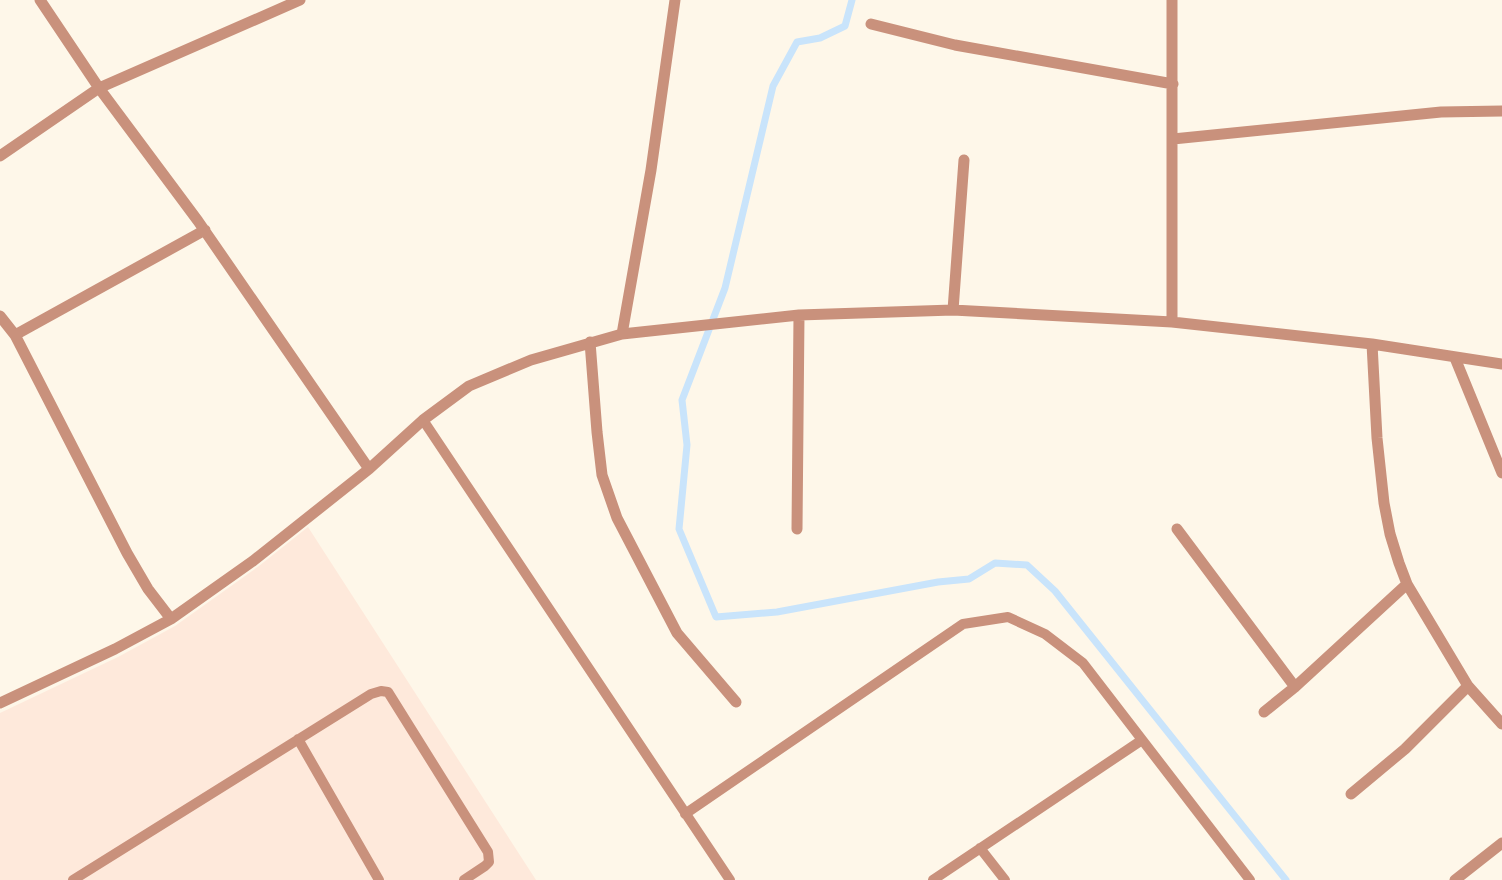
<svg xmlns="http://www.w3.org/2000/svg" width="1502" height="880" font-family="Arial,sans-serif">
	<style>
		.industrial { fill: #fee9db }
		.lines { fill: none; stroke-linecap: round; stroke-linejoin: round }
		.stream { stroke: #c9e4fb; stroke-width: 7 }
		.service { stroke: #c9917c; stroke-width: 10 }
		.minor { stroke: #c9917c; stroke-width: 11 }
	</style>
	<rect width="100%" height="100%" fill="#fef7e9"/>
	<path class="industrial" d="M308 527 536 880H0V713L118 657 175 626 259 566Z"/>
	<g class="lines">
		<path class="stream" d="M852 0 845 26 820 38 797 42 773 86 725 288 682 400 687 445 679 529 716 617 777 612 938 582 969 579 995 563 1027 565 1055 591 1286 880"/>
		<path class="service" d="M423 420 730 880
			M298 739 379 880
			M685 814 963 624 1008 617 1045 634 1083 663 1250 880
			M980 848 1005 880
			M73 880 371 694 381 691 388 692 488 852 489 862 485 866 464 880
			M933 880 1142 740"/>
		<path class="minor" d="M40 0 99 88 198 221 369 469
			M871 24 955 45 1173 84
			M1173 139 1441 112 1502 111
			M0 156 99 88 300 0
			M953 310 964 160
			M0 316 15 335 127 553 148 589 171 619
			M1172 322V0
			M622 334 651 170 675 0
			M15 335 205 230
			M590 342 597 432 602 475 617 518 677 633 736 702
			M1372 344 1377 438 1384 503 1390 534 1399 563 1407 584 1468 686 1502 724
			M1455 358 1502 473
			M797 529 799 315
			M1177 529 1295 687
			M0 703 115 649 171 619 253 561 369 469 423 420 469 386 531 360 622 334 799 315 953 310 1172 322 1372 344 1502 364
			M1264 712 1295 687 1407 584
			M1351 794 1405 749 1468 686
			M1455 880 1502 843"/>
	</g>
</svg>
